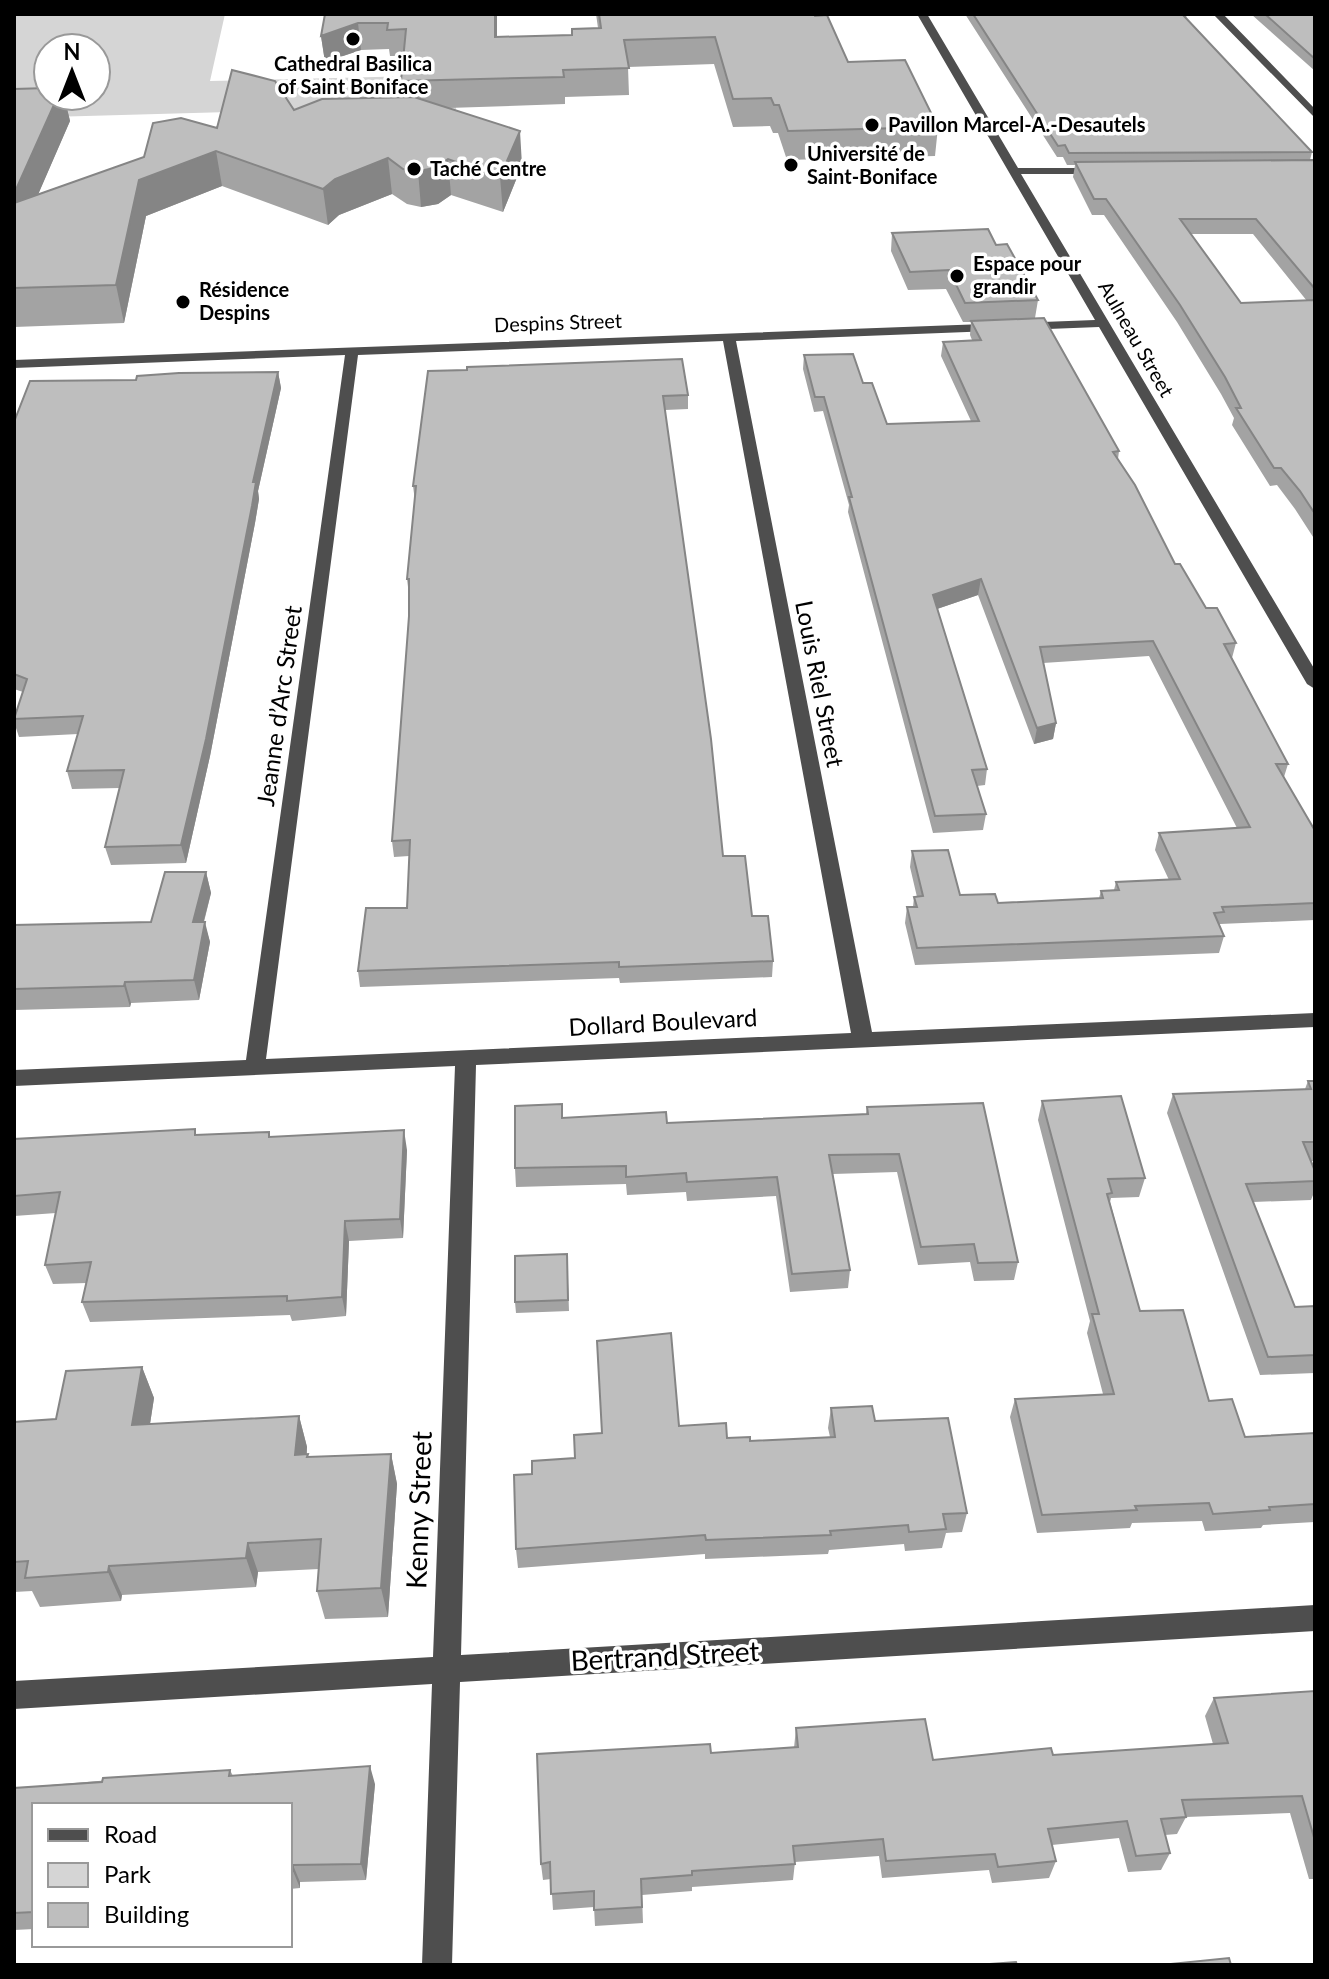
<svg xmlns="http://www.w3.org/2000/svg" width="1329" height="1979" font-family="Lato,sans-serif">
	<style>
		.green { fill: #d5d5d5; fill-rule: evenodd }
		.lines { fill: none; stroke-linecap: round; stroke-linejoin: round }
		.minor { fill: #4e4e4e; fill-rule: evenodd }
		.wall { fill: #a3a3a3; fill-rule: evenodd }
		.shaded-wall { fill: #858585 }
		.building { fill: #bebebe; stroke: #858585; stroke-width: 2 }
		.poi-dot { fill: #000; stroke: #fff; stroke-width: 3 }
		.labels { text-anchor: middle; stroke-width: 7; stroke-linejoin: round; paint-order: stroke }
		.far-poi-label { font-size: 20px; font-weight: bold; fill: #000; stroke: #fff; text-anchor: start }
		.far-street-label { font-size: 20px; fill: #000; stroke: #fff }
		.street-label { font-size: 24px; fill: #000; stroke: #fff }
		.near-street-label { font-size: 28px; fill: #000; stroke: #fff }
	</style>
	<rect width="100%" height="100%" fill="#fff"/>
	<path class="green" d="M14 14H225L210 81 456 75V111H264L14 118ZM48 48H96V96H48Z"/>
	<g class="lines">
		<path class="minor" d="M917 14H927L1018 168H1098L1103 171 1098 174H1021L1315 670V689L1307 684 1099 327 736 341 872 1032 1315 1013V1027L476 1065 461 1655 1315 1605V1631L460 1682 452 1965H422L432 1684 14 1709V1681L433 1657 455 1066 14 1086V1070L246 1060 345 355 14 368V360L1095 320ZM723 341 851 1033 266 1059 358 355Z
			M1213 14H1223L1315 109V118Z"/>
	</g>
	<path class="wall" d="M325 14 497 37 572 35 598 28 596 14H814L848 62 938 127 935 156 787 160 778 133H773L770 126 733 127 714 64 628 67 629 95 565 97V104L448 108 522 165 503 212 451 195 438 204 421 207 407 204 392 194 339 215 328 225 222 186 146 216 124 323 14 327V89L64 96 70 121 38 194 144 157 217 128 294 110 403 97 401 81 404 56H390L389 49 361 50 325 62 321 36Z
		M965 14H1187L1186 18 1312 152 1310 160H1315V540L1295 509 1277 485 1270 486 1232 425 1234 418 1221 394 1177 322 1104 215H1092L1073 177 1075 165H1067L1063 157H1057ZM1191 234H1253L1307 301 1241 303Z
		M1251 14H1315V71Z
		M892 233 996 245 1038 300 1035 318 1119 451 1118 459 1175 564 1206 608 1236 643 1232 658 1288 764 1284 777 1314 829H1315V920L1220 924V926L1224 936 1219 953 915 965 905 923 907 907H913L914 897H917L910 867 912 851 960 895 998 903 1099 898 1101 891 1114 890 1116 882 1169 880 1155 850 1159 833 1237 828 1149 656 1043 663 1056 723 1053 739 1034 744 978 595 937 609 987 769 985 785 977 786 986 814 983 830 933 833 848 512 849 505 823 411 814 412 803 369 804 355 863 383 887 424 971 421 941 356 943 342 972 340 970 335 971 322H963L946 289 908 290 891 251Z
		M428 371 688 395V409L665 410 723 856 773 961 772 977 620 983 619 978 360 987 358 971 407 908 409 856 394 857 392 841 409 616V595L407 579 415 501 413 486Z
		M278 372 281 388 258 491 259 499 255 523 210 756 186 863 111 865 105 847 120 788 72 789 67 771 78 734 19 737 14 722V717L23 692 14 689V422L136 380Z
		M206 872 211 893 204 922 210 942 199 1000 131 1003 130 1007 14 1010V925L151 922Z
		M1308 1081H1315V1161H1311L1315 1171V1190L1311 1200 1253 1202 1295 1307 1315 1306V1373L1260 1375 1167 1113 1173 1094 1305 1089Z
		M1042 1101 1145 1178 1139 1197 1111 1198 1110 1202 1140 1311 1209 1401 1245 1437 1315 1433V1522L1263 1525 1261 1528 1205 1531 1202 1521 1132 1523 1130 1528 1037 1533 1010 1417 1015 1399 1103 1394 1087 1333 1090 1321 1038 1120Z
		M562 1104 563 1118 667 1123 866 1114 867 1107 1018 1262 1014 1280 974 1281 970 1262 918 1265 897 1172 833 1174 850 1270 848 1288 790 1292 776 1196 687 1201 686 1192 627 1195 626 1184 516 1187 515 1168Z
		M197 1135 270 1137 407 1150 403 1238 349 1241 346 1316 292 1321 290 1315 90 1322 82 1302 87 1283 53 1284 45 1265 56 1213 14 1216V1139Z
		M567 1254 569 1311 516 1313 515 1302Z
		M142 1367 154 1398 150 1424 299 1416 307 1447V1454L308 1457 391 1454 397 1484 388 1617 325 1619 317 1591 319 1569 258 1572 256 1587 122 1595 121 1601 40 1607 32 1591 14 1592V1422L56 1419Z
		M831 1408 875 1421 967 1513 962 1532 946 1533 942 1548 905 1551 904 1544 829 1550 828 1554 705 1559V1554L518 1568 516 1549 532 1474 575 1458 679 1426 727 1438 750 1441 830 1437 828 1428Z
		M1315 1691V1879H1309L1290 1813 1186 1817 1177 1834 1165 1835 1170 1853 1161 1870 1128 1872 1119 1838 1052 1845 1056 1861 1049 1878 992 1883 989 1870 882 1878 879 1856 795 1862 793 1880 692 1887V1891L642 1895 643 1923 595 1926 594 1907 553 1910 551 1879 543 1880 541 1864 711 1753 794 1748 796 1728 933 1760 1053 1755 1213 1744 1205 1716 1214 1698Z
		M230 1770 233 1776 375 1784 366 1880 300 1882V1888L290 1889V1805H34V1929L14 1930V1788Z"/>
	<path class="shaded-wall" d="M495 14H497V64L495 37Z
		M358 23 361 50 325 62 321 36Z
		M58 96H64L70 121 18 241 14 223V194Z
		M520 131 522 165 503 212 500 177Z
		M216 151 222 186 146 216 124 323 116 285 139 180Z
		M388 158 392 194 339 215 328 225 323 189 335 179Z
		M448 159 451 195 438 204 421 207 418 171Z
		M278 372 281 388 258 491 259 499 255 523 210 756 186 863 181 845 253 482Z
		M981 579 978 595 931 611 933 595Z
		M1056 723 1053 739 1034 744 1037 728Z
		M206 872 211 893 198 943 193 922Z
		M205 922 210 942 199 1000 194 980Z
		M125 982 131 1003 130 1007 124 986Z
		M404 1130 407 1150 403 1238 400 1219Z
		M345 1221 349 1241 346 1316 342 1297Z
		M142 1367 154 1398 145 1456 132 1425Z
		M299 1416 307 1447 303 1485 295 1455Z
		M391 1454 397 1484 388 1617 381 1588Z
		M248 1543 258 1572 256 1587 246 1558Z
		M109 1566 122 1595 121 1601 108 1572Z
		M370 1766 375 1784 366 1880 361 1864Z
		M293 1865 300 1882V1888L293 1871Z"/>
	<path class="building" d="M325 14H495V37L572 35V29L601 28 599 14H814L815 16 827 15 848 62 905 60 938 127 788 131 779 105H774L771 98 733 99 715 37 624 40 629 68 563 70 564 77 401 81 406 29 387 30 388 23H358L321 36Z
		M973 14H1184L1183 15 1312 152 1069 153 1065 145 1058 146Z
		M1265 14H1315V59Z
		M232 70 275 81 294 110 322 99 414 97 520 131 500 177 448 159 435 168 418 171 403 169 388 158 335 179 323 189 216 151 139 180 116 285 14 288V203L144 157 153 123 181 118 217 128Z
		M48 88V96H58L14 194V89Z
		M1315 160V289L1256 219H1180L1241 303 1315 300V514L1300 491 1281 468H1274L1236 408H1241L1225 377 1180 305 1106 199H1094L1075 162Z
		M988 229 996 245 1007 244 1038 300 965 303 949 270 910 272 892 233Z
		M1044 318 1119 451 1113 452 1135 485 1175 564H1180L1206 608H1217L1236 643 1224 644 1288 764H1276L1314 829H1315V903L1222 907 1224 912 1214 913 1224 936 917 948 907 907H917L914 897 923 896 912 851 948 850 960 895 995 894 998 903 1103 898 1101 891 1119 890 1116 882 1180 879 1159 833 1250 827 1153 641 1040 647 1056 723 1037 728 981 579 933 595 987 769 972 770 986 814 935 816 849 497H852L824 397H815L804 355 853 354 863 383H872L887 424 979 421 943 342 981 340 971 321Z
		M682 359 688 395 663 396 711 739 723 856H745L752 916H768L773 961 619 967V962L358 971 366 908H407L410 840 392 841 409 616V579H407L416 486H413L428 371 467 370V367Z
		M278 372 253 482H256L252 506 206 739 181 845 105 847 124 770 67 771 83 716 14 719 27 679 14 674V422L30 381 136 380 137 376 179 373Z
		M165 872H206L193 922H205L194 980 125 982 124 986 14 989V925L151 922Z
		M1308 1081H1315V1142H1303L1315 1171V1181L1246 1184 1295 1307 1315 1306V1355L1268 1357 1173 1094 1311 1089Z
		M1121 1096 1145 1178 1108 1179 1112 1193 1107 1194 1140 1311 1183 1310 1209 1401 1232 1399 1245 1437 1315 1433V1504L1269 1507 1270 1510 1213 1514 1209 1503 1135 1506 1137 1510 1042 1515 1015 1399 1114 1394 1092 1314H1099L1042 1101Z
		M983 1103 1018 1262 978 1263 974 1244 921 1247 899 1154 829 1155 850 1270 792 1274 777 1177 687 1182 686 1173 626 1177V1166L515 1168V1106L562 1104V1118L666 1112 667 1123 868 1114 867 1107Z
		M195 1129V1135L269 1132V1137L404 1130 400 1219 345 1221 342 1297 287 1301V1296L82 1302 91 1262 45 1265 60 1192 14 1196V1139Z
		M567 1254 568 1300 515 1302V1256Z
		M671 1333 679 1426 726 1423 727 1438 750 1437V1441L835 1437 831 1408 872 1406 875 1421 948 1418 967 1513 943 1514 946 1529 909 1532 908 1525 830 1531 831 1535 706 1540 705 1535 516 1549 514 1475 532 1474V1461L575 1458 574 1435 602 1433 597 1341Z
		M142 1367 132 1425 299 1416 295 1455 308 1454 307 1457 391 1454 381 1588 317 1591 321 1539 248 1543 246 1558 109 1566 108 1572 25 1578 28 1561 14 1562V1422L56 1419 66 1371Z
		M1315 1691V1841L1302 1796 1182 1800 1186 1817 1161 1819 1170 1853 1136 1856 1127 1821 1048 1829 1056 1861 998 1867 995 1854 886 1861 883 1839 793 1846 795 1864 692 1871V1875L641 1879 642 1907 594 1910V1891L551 1894 550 1862 541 1864 537 1754 710 1744 711 1753 798 1747 796 1728 925 1719 933 1760 1051 1748 1053 1755 1228 1743 1214 1698Z
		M370 1766 361 1864 293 1865V1871L290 1872V1805H34V1912L14 1913V1788L102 1782 103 1778 230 1770 229 1776Z
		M1229 1958 1231 1965H1161Z
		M1016 1962 1017 1965H976Z"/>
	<g class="poi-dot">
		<circle cx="353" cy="39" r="8"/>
		<circle cx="872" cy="125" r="8"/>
		<circle cx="791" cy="165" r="8"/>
		<circle cx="414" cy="169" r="8"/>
		<circle cx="957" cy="276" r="8"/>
		<circle cx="183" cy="302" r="8"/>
	</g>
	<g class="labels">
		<g class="far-poi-label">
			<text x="353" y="71" text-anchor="middle">Cathedral Basilica<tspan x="353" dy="23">of Saint Boniface</tspan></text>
			<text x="888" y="132">Pavillon Marcel-A.-Desautels</text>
			<text x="807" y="161">Université de<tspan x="807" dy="23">Saint-Boniface</tspan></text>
			<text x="430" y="176">Taché Centre</text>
			<text x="973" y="271">Espace pour<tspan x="973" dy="23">grandir</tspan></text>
			<text x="199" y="297">Résidence<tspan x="199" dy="23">Despins</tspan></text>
		</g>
		<g class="far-street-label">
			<text transform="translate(558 323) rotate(-2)" y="7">Despins Street</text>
			<text transform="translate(1136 339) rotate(60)" y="7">Aulneau Street</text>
		</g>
		<g class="street-label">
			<text transform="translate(819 684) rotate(79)" y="8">Louis Riel Street</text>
			<text transform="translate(280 706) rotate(-82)" y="8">Jeanne d’Arc Street</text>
			<text transform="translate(663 1023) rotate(-3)" y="8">Dollard Boulevard</text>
		</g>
		<g class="near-street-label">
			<text transform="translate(419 1510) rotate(-88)" y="10">Kenny Street</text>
			<text transform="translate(665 1656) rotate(-3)" y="10">Bertrand Street</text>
		</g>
	</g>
	<rect width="1329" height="1979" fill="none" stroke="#000000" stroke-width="32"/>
	<rect x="32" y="1803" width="260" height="144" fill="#ffffff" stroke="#999999" stroke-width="2"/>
	<rect x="48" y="1829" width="40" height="12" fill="#4e4e4e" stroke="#999999" stroke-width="2"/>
	<text x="104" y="1843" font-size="24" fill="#000000">Road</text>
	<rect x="48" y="1863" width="40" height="24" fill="#d5d5d5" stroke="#999999" stroke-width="2"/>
	<text x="104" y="1883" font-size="24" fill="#000000">Park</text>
	<rect x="48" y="1903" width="40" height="24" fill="#bebebe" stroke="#999999" stroke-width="2"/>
	<text x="104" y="1923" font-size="24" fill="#000000">Building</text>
	<g transform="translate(72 72)"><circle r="38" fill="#ffffff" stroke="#999999" stroke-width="2"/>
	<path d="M0-6L14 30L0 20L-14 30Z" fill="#000000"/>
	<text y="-12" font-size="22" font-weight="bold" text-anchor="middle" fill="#000000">N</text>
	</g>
</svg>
